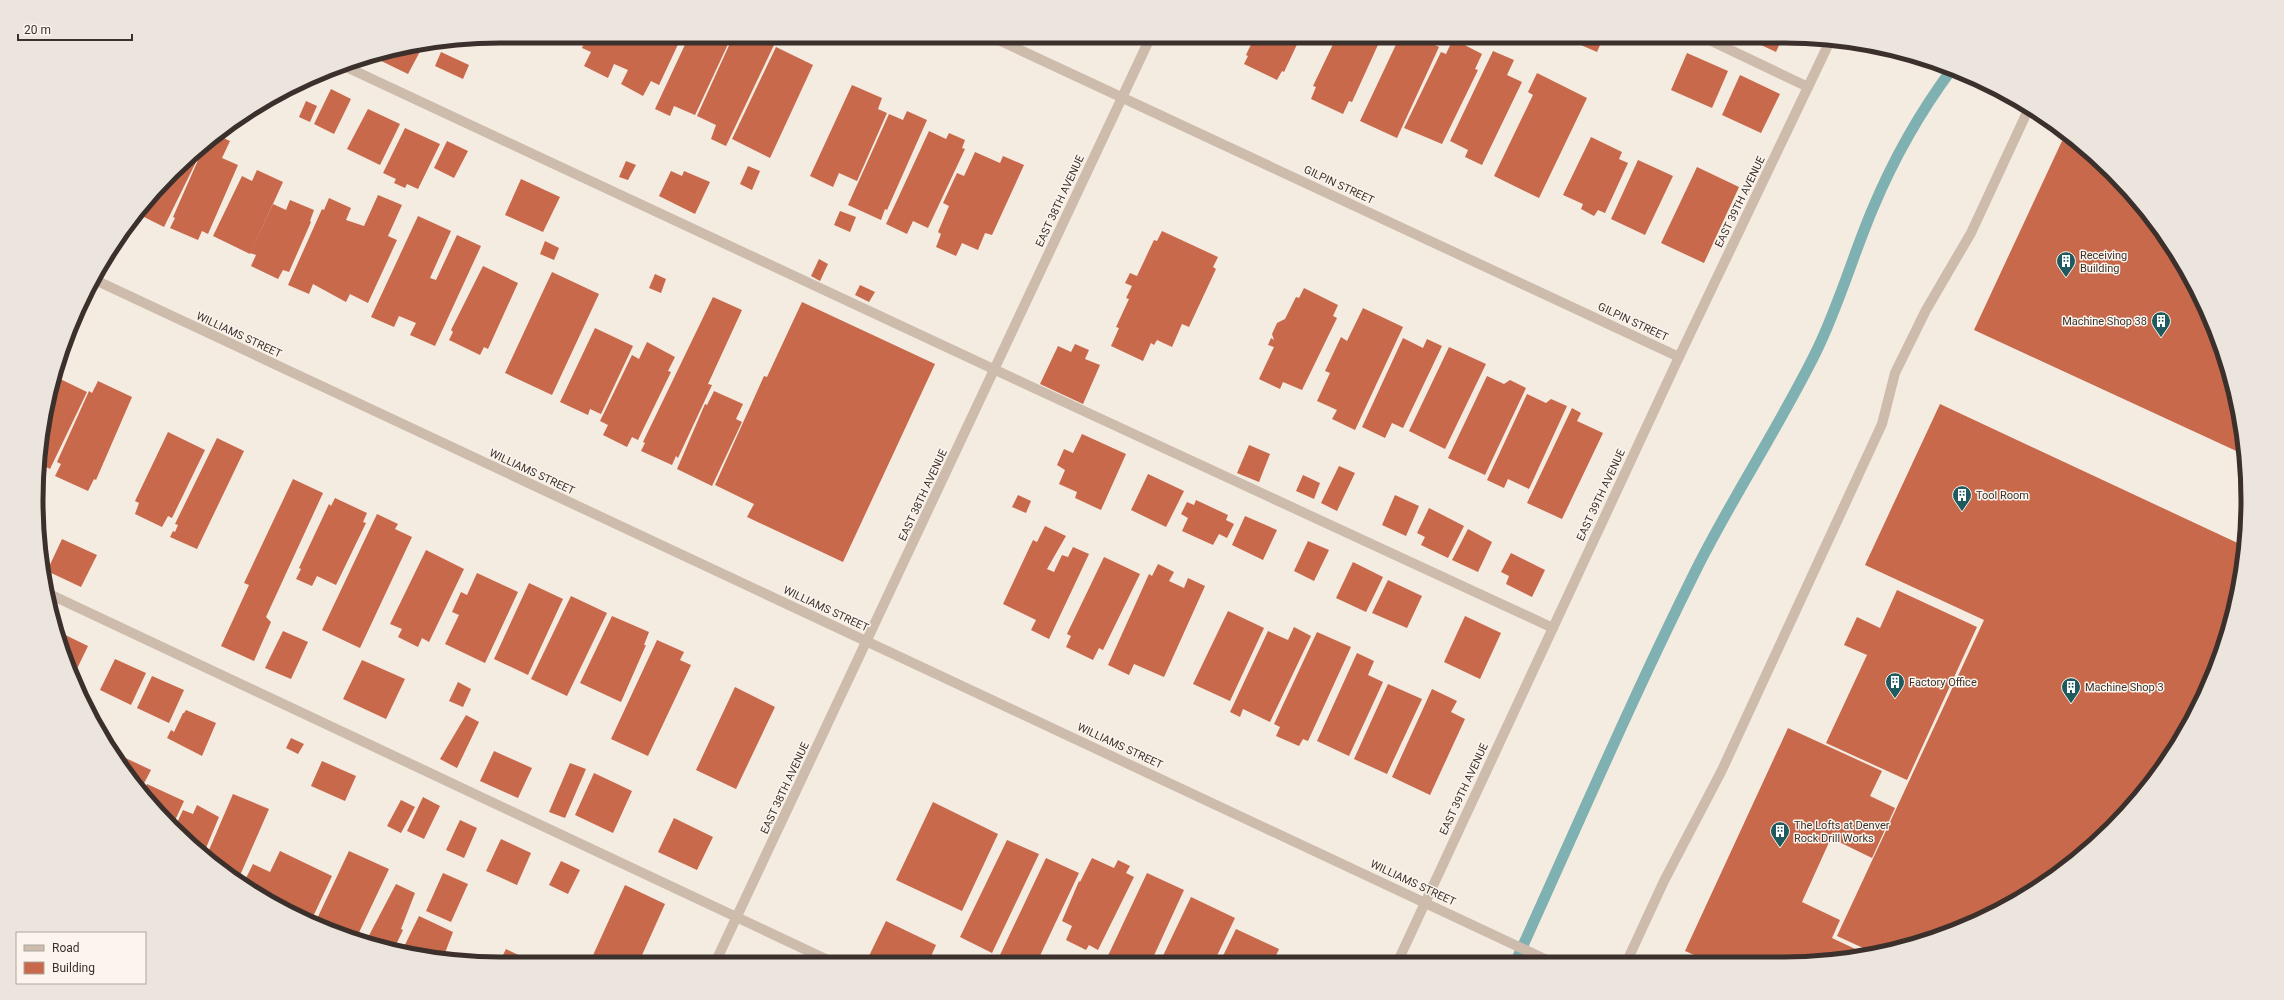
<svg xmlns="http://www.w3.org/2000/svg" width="2284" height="1000" font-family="Roboto,sans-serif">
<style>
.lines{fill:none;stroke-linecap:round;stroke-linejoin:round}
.stream{stroke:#7fb0b2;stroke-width:11}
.building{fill:#c8694b}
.minor{stroke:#cdbbac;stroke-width:10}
.labels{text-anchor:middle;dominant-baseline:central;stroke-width:3;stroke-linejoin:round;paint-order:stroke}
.street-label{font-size:11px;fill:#3b302b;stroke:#fbf5ee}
.poi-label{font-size:11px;fill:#3b302b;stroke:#fbf5ee;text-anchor:start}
.rim{fill:none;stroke:#3b302b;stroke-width:5}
</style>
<rect width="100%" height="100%" fill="#f4ebe1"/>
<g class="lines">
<!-- stream -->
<path class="stream" d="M 1516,961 C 1576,829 1633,696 1698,566 C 1735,493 1780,425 1816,352 C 1839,305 1853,255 1873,208 C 1894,158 1920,112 1952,69"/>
</g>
<!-- building -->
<g class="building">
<polygon points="587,36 682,36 659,85 651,81 643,96 621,84 628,70 614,64 608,78 584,66 591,52 582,48"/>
<polygon points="689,36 724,36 722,39 729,42 695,115 674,106 670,116 655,109"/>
<polygon points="736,36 754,36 774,45 726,146 711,139 716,125 697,116 731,41 733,42"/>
<polygon points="1255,36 1301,36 1284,72 1282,71 1277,80 1244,64 1248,56 1246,55"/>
<polygon points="1337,36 1343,38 1344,36 1382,36 1352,102 1349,101 1343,114 1311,99 1316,87 1313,86"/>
<polygon points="1400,36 1415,36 1439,47 1397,138 1360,121"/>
<polygon points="1560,36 1604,36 1597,52"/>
<polygon points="1765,36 1783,36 1776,52 1761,45"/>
<polygon points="1453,39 1482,54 1475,69 1478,70 1442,144 1404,128 1441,52 1446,54"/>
<polygon points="424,44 408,74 373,57 375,54 410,45"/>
<polygon points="776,47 813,65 770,158 732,139"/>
<polygon points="1493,51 1514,60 1507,75 1522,82 1482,165 1465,157 1468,150 1450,141"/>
<polygon points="441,52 469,65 463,79 435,66"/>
<polygon points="1687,53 1728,71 1712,108 1671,90"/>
<polygon points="1537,73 1587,98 1539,198 1494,176 1533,95 1528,92"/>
<polygon points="1740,75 1780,94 1761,133 1722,115"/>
<polygon points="852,85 882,98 878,109 887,113 857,181 839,173 833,187 810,176"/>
<polygon points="331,89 351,99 334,134 314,124"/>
<polygon points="306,101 317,106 310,122 299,117"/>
<polygon points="368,109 400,124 380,165 347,149"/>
<polygon points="907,111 927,120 887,210 885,209 881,220 848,205 889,114 903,120"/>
<polygon points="405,128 440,144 418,189 407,184 405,188 394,183 396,179 383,173"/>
<polygon points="929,131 946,139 949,133 965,140 962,148 965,149 928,228 913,221 907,234 886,224"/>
<polygon points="217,135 230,141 222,158 238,165 208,234 202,231 198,240 170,228 175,218 173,217 206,142"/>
<polygon points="1591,137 1622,152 1619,159 1628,163 1605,213 1598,210 1594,216 1581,209 1583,204 1563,195"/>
<polygon points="447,141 468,151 454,178 434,168"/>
<polygon points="2062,141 2094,156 2152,218 2200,295 2232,380 2245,455 1974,330"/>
<polygon points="975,152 1000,163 1003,156 1024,165 992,235 985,233 978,250 962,243 956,256 936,247 941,234 938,232 949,206 943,203 957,173 964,176"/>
<polygon points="192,153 199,156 164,227 138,214 151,194"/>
<polygon points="1638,160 1673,176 1645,235 1611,219"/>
<polygon points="626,161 636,165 628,180 619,177"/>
<polygon points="748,166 760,171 752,190 740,184"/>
<polygon points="1697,167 1739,187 1704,263 1661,243"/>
<polygon points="257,170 283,182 250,254 213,236 242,176 252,181"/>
<polygon points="671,171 682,176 684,171 710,182 695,214 659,196"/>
<polygon points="521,179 560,197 543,232 505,215"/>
<polygon points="378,195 402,205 388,236 397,240 368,303 350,294 346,302 313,284 309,294 288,285 322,209 324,210 329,198 351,208 346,220 364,226"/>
<polygon points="290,200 314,210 310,221 311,222 289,272 283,270 278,279 251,266 256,255 250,253 273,204 286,210"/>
<polygon points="840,211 856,217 850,232 834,225"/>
<polygon points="418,216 451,231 430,278 436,280 457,235 481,246 435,346 410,335 416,323 399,316 394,327 371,317"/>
<polygon points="1162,231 1218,257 1213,267 1216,269 1189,327 1182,324 1172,347 1157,340 1154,345 1151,343 1143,361 1111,346 1119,328 1116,327 1129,299 1126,298 1132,286 1125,283 1130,273 1137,276 1154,240 1157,241"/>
<polygon points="545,241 559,248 554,260 540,254"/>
<polygon points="819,259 828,264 820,281 811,276"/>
<polygon points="483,266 518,283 488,349 484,347 480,355 449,340 453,332 451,330"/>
<polygon points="552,272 599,294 552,395 505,373"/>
<polygon points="655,274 666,279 661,293 649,288"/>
<polygon points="860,285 875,292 869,302 855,295"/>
<polygon points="1304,288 1338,305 1333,316 1337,318 1302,390 1283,382 1280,389 1259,379 1274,347 1268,345 1271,338 1274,340 1272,334 1277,323 1285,319 1296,297 1299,298"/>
<polygon points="713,297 742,310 708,384 712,385 678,458 676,456 672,465 641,451 645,443 643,442"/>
<polygon points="802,302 935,364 843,562 747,517 754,504 715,485 764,376 767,377"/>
<polygon points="1363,308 1403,327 1355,430 1332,419 1337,410 1317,401 1330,373 1325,371 1341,337 1347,341"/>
<polygon points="595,328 633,346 601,414 590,409 588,415 560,402"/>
<polygon points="1403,338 1423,348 1427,339 1442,346 1403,428 1392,423 1385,438 1362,427"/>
<polygon points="647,342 675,357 668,371 671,372 638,440 632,437 627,447 603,435 608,425 600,421 632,355 639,359"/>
<polygon points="1075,344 1089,350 1085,359 1100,365 1083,404 1040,384 1058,346 1071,352"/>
<polygon points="1449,347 1486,364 1445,449 1409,431"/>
<polygon points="54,376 87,392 50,469 40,464 45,410"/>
<polygon points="1487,376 1504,384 1510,380 1526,388 1485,475 1448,458"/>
<polygon points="98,381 132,397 96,480 94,479 88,491 55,476 61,464 57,462 89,391 92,393"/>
<polygon points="714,391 743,404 736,419 742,422 712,486 677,469 705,404 707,405"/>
<polygon points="1527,394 1546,403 1551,399 1567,406 1529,489 1508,479 1504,488 1487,480"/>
<polygon points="1940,404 2244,546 2244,561 2223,649 2170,758 2090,849 1989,916 1933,939 1874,953 1837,936 1984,620 1865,565"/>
<polygon points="1572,408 1581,413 1577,421 1603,433 1562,519 1527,503"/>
<polygon points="168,432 205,450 172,518 168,516 162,527 135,514 139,503 135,501"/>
<polygon points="1082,434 1126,454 1101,510 1075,498 1077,492 1059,484 1065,470 1057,465 1064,449 1073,453"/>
<polygon points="217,438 244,451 197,549 170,537 173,531 175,532 178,525 175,524"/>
<polygon points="1249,445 1270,454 1259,482 1237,473"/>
<polygon points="1339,466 1355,473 1337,511 1321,503"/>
<polygon points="1148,474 1184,491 1166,527 1131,510"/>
<polygon points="1303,475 1320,483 1314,499 1296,491"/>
<polygon points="293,479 323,493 266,617 271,622 254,661 221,646 249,585 244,583"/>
<polygon points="1018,495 1031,501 1026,513 1012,507"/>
<polygon points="1395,495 1419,506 1406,536 1382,525"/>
<polygon points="335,498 367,513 363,522 366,523 336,585 317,576 312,586 296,579 301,569 299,568 329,504 331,506"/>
<polygon points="1196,500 1228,515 1226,520 1234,524 1227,538 1219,534 1213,545 1182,531 1188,518 1181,514 1187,502 1194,505"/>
<polygon points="1429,508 1464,526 1448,558 1421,545 1425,537 1417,533"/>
<polygon points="377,514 398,524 395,529 412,537 360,648 322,630"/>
<polygon points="1245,516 1277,530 1263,560 1232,545"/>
<polygon points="1045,526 1066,536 1047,569 1054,572 1062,555 1068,557 1073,547 1089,554 1049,639 1031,630 1036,620 1003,604 1033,540 1037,542"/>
<polygon points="1468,529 1492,542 1478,572 1452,560"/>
<polygon points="62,539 97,555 81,587 47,571"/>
<polygon points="1308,541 1329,550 1314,581 1294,571"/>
<polygon points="426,550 464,569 429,642 422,638 418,647 398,637 402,629 390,624"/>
<polygon points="1511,553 1545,570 1532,597 1506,584 1509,576 1501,572"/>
<polygon points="1104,557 1140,574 1103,650 1099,648 1093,660 1066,647 1071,636 1067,634"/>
<polygon points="1353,562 1383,577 1366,612 1336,598"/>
<polygon points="1158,564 1174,572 1169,581 1184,588 1188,578 1205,586 1164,677 1134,664 1129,675 1108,665 1149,574 1152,576"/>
<polygon points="477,573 518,592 485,663 445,644 459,615 452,612 461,592 467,595"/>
<polygon points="1388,580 1422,596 1407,628 1372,613"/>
<polygon points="529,583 563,599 528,675 494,659"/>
<polygon points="1897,590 1977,627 1907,780 1826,743 1867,655 1844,645 1857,617 1880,628"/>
<polygon points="571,596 607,613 567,696 531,679"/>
<polygon points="1228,611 1264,628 1230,701 1193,684"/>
<polygon points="612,616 649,632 644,645 646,645 621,702 580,683"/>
<polygon points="1465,616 1501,633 1480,679 1444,662"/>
<polygon points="1294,627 1311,636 1270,722 1243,709 1240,717 1230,712 1268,631 1288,640"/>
<polygon points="57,631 88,646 73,677 71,676"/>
<polygon points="283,631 308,642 291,679 265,668"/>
<polygon points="1317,632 1351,647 1308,741 1303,739 1299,746 1276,736 1280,727 1274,724"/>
<polygon points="657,640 684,652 680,660 691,665 648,756 611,739"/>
<polygon points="1357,653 1374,661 1368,675 1383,682 1349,756 1317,741"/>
<polygon points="115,659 146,673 131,705 100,690"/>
<polygon points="362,660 405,679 386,719 343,699"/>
<polygon points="152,676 184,690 169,723 137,708"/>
<polygon points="458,682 471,689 463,707 449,701"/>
<polygon points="1388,684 1422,699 1387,774 1354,759"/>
<polygon points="735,687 775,707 736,789 696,770"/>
<polygon points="1432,689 1457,701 1451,712 1465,719 1430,795 1392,777"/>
<polygon points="186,710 216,723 202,756 167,738 171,730 174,732 183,713 184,713"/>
<polygon points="466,715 479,722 457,768 440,759"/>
<polygon points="1788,728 1882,771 1870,796 1895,808 1872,858 1831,838 1802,902 1840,920 1832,938 1868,955 1845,960 1706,960 1685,951"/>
<polygon points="291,738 304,744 298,754 286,748"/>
<polygon points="494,751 532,768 518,798 480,781"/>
<polygon points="115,753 151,770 140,791 114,754"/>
<polygon points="322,761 356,776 345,801 311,786"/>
<polygon points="570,763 586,769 565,818 549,812"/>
<polygon points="594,773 632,791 613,833 575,815"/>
<polygon points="147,784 184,801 172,827 143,794"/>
<polygon points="233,794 269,809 238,880 206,857"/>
<polygon points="423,797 440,806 424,839 407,831"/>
<polygon points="401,800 415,807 401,833 387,826"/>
<polygon points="933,802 998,834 962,911 896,880"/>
<polygon points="197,805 219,817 203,855 174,829 183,810 193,814"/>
<polygon points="674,818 713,837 697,870 658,852"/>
<polygon points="460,820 477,828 464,858 446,850"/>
<polygon points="501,839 531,853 517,885 486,871"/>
<polygon points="1007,840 1039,854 992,953 960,937"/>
<polygon points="280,851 332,876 311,921 268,902 243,884 253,864 270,872"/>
<polygon points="349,851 389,869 355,941 315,923"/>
<polygon points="1046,858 1079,873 1037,962 1010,962 999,957"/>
<polygon points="1092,858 1114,868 1118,860 1130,866 1126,873 1134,877 1098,950 1089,945 1086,950 1066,940 1072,926 1062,921 1079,881 1080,882"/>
<polygon points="561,861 580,870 568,894 549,885"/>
<polygon points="443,873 468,884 451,922 426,911"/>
<polygon points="1147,873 1184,890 1151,962 1105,962"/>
<polygon points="396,884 415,893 401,929 403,930 393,951 365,943"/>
<polygon points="625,885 665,904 638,964 589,964"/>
<polygon points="1191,897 1235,918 1214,962 1160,962"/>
<polygon points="419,916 453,932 443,958 401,953"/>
<polygon points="886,921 936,945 928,963 872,963 867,960"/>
<polygon points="1236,929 1279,949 1273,962 1220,962"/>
<polygon points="506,949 535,963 534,964 489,963 493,955 501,959"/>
<polygon points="951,956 965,963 948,963"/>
</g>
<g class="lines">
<!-- minor -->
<g class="minor">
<polyline points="990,36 1679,357"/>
<polyline points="1701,36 1808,87"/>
<polyline points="342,65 1034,388 1553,628"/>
<polyline points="93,279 1549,961"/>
<polyline points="45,592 834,963"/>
<polyline points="1398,961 1679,357 1830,41"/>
<polyline points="1627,961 1664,881 1722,770 1882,424 1895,373 1926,310 1971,233 2029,108"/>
<polyline points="715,963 1151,36"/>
</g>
</g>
<!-- icons -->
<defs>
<g id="building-pin" transform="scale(1)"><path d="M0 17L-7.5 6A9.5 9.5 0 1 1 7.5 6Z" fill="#1f5a5e" stroke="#fbf5ee"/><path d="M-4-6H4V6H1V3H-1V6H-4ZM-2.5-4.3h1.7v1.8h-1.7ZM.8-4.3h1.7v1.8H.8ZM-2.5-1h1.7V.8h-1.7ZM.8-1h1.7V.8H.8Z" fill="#fff"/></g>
</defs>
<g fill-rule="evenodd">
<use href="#building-pin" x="2066" y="261"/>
<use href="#building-pin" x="2161" y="321"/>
<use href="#building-pin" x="1962" y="495"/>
<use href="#building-pin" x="1895" y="682"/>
<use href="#building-pin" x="2071" y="687"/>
<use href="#building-pin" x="1780" y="831"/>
</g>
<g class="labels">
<!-- street labels -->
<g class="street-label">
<text transform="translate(1339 185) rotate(25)">GILPIN STREET</text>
<text transform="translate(1060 201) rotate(-65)">EAST 38TH AVENUE</text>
<text transform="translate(1740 202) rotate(-64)">EAST 39TH AVENUE</text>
<text transform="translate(1633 322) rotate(25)">GILPIN STREET</text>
<text transform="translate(239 335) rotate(25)">WILLIAMS STREET</text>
<text transform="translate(532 472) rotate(25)">WILLIAMS STREET</text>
<text transform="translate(923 495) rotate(-65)">EAST 38TH AVENUE</text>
<text transform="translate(1601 495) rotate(-65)">EAST 39TH AVENUE</text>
<text transform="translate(826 609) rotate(25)">WILLIAMS STREET</text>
<text transform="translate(1120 746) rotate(25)">WILLIAMS STREET</text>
<text transform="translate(785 788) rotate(-65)">EAST 38TH AVENUE</text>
<text transform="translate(1464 789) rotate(-65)">EAST 39TH AVENUE</text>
<text transform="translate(1413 883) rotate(25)">WILLIAMS STREET</text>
</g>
<!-- poi labels -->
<g class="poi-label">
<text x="2080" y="255">Receiving<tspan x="2080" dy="13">Building</tspan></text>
<text x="2147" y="321" text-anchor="end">Machine Shop 38</text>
<text x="1976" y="495">Tool Room</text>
<text x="1909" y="682">Factory Office</text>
<text x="2085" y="687">Machine Shop 3</text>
<text x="1794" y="825">The Lofts at Denver<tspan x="1794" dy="13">Rock Drill Works</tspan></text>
</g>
</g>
<!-- crop -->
<path d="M0 0H2284V1000H0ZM500 43H1784A457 457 0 0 1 2241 500V500A457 457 0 0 1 1784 957H500A457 457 0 0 1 43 500V500A457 457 0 0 1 500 43Z" fill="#ece5de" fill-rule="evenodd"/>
<path class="rim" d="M500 43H1784A457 457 0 0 1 2241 500V500A457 457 0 0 1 1784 957H500A457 457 0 0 1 43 500V500A457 457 0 0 1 500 43Z"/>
<!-- legend -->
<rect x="16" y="932" width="130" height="52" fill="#fbf5ee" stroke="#aea6a0"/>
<rect x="24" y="945" width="20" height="6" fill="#cdbbac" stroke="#aea6a0"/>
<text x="52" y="952" font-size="12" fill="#3b302b">Road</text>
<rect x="24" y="962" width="20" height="12" fill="#c8694b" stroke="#aea6a0"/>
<text x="52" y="972" font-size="12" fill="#3b302b">Building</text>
<!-- scale -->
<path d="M18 34v6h114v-6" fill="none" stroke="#3b302b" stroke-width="2"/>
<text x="24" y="34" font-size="12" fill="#3b302b" stroke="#fbf5ee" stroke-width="3" paint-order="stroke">20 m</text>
</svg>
